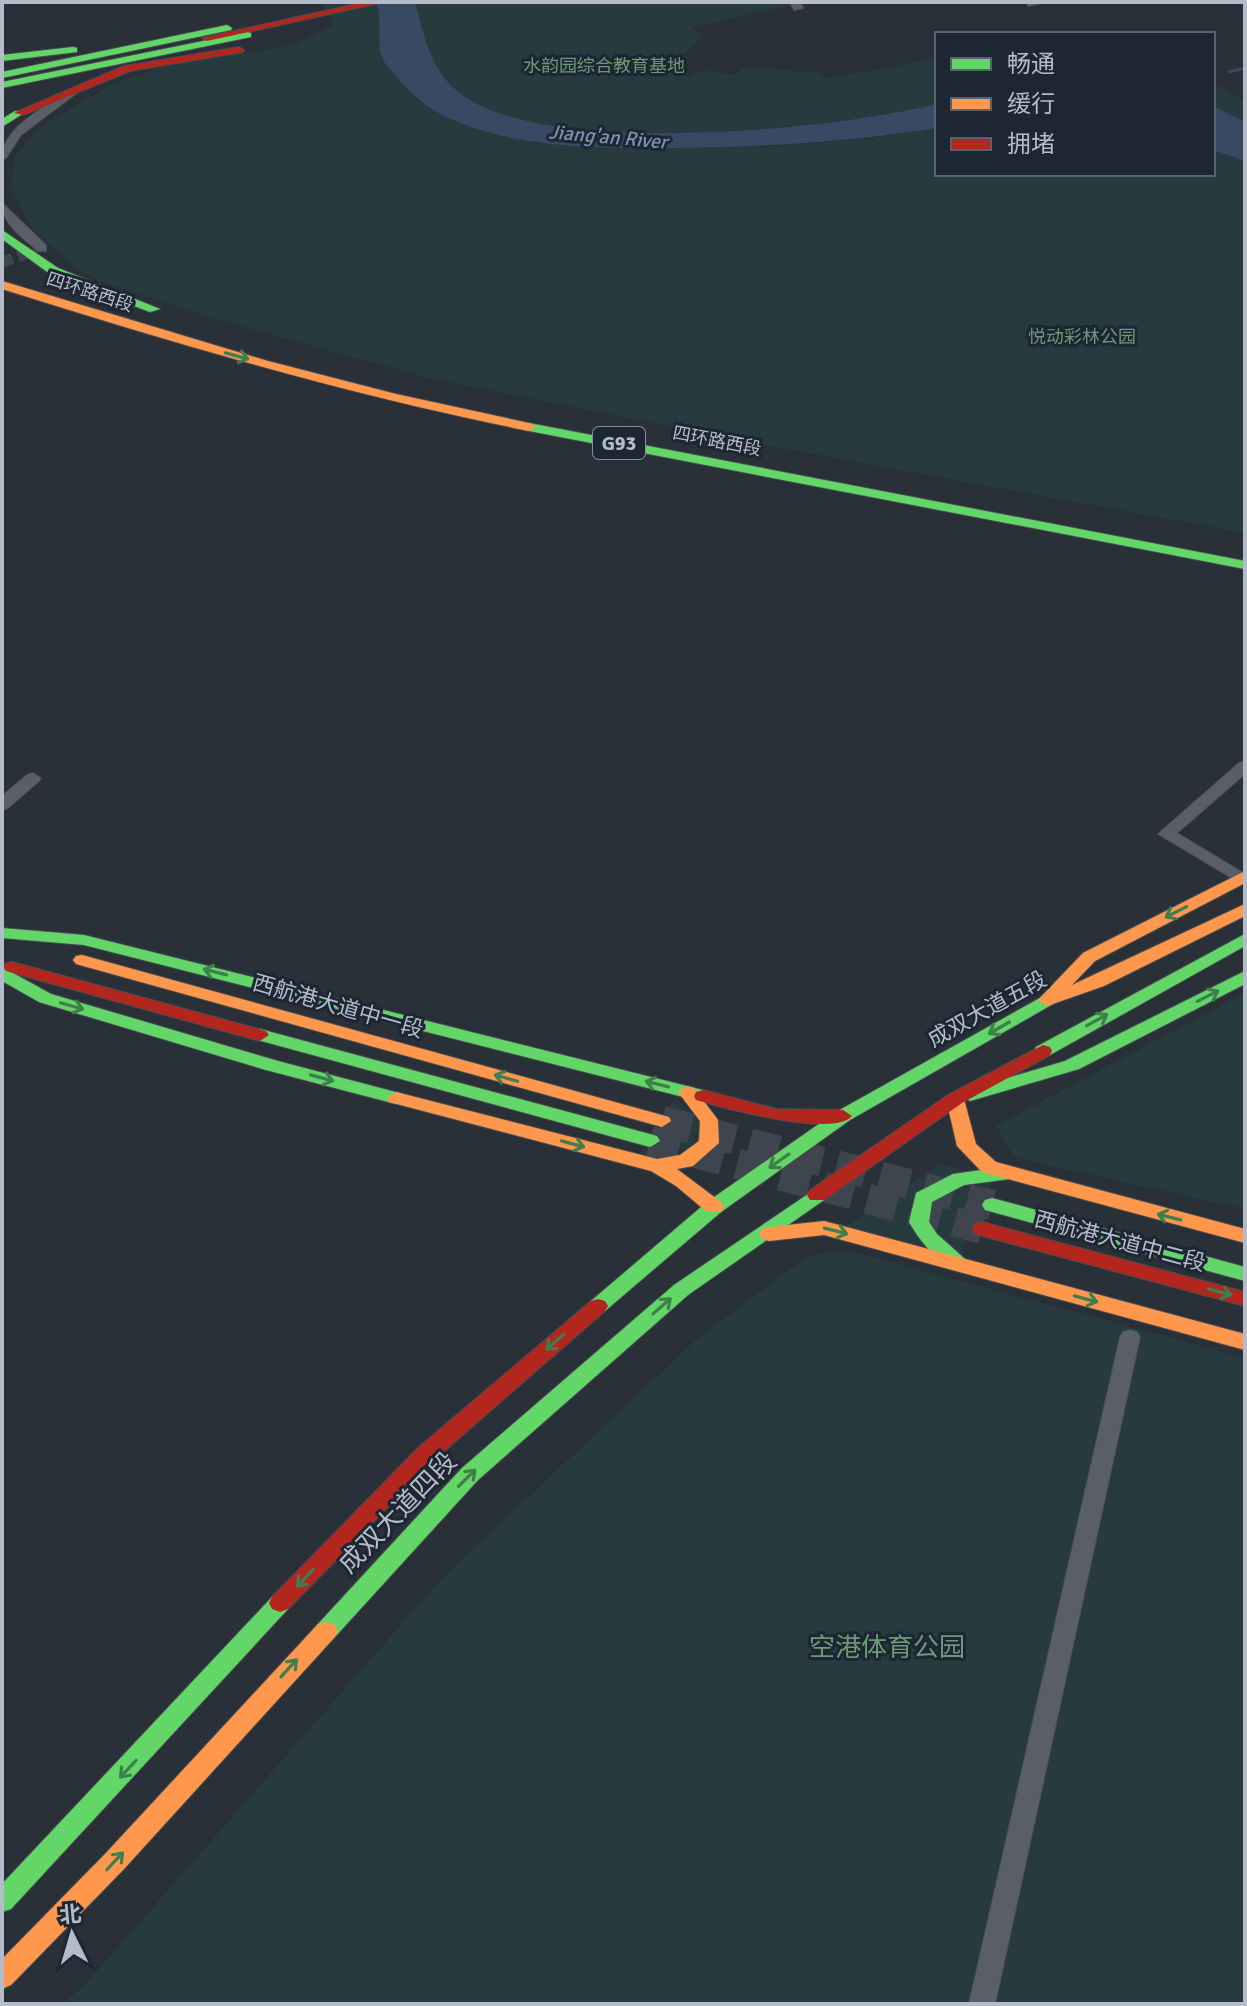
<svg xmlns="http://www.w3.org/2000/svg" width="1247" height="2006" font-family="Signika,'Noto Sans SC',sans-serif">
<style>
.green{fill:#273a3e}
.water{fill:#384963}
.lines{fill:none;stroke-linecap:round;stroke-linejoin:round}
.stream{stroke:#384963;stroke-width:3}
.street-tunnel{stroke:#3f454e;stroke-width:11;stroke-dasharray:11 6;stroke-linecap:butt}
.primary-tunnel{stroke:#3f454e;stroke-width:30;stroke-dasharray:30 15;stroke-linecap:butt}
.street-casing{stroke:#484c53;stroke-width:2}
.fast-casing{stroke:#484c53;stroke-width:2}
.slow-casing{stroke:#484c53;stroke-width:2}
.jam-casing{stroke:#484c53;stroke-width:2}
.street{fill:#5a5e66;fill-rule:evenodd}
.fast{fill:#63d668;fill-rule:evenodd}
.slow{fill:#ff974d;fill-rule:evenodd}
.jam{fill:#b3261e;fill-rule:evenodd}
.oneway{stroke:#407e4e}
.labels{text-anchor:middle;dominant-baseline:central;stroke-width:6;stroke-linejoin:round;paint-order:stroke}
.far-park-label{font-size:18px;fill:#6b9a76;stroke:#1d2633}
.far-street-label{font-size:18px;fill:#b4bcc9;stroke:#1d2633}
.far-water-label{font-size:20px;font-style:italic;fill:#7c92b1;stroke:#1d2633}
.shield{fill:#1d2633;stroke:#878f9c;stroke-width:2}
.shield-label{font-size:20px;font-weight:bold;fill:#b4bcc9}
.street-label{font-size:22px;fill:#b4bcc9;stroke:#1d2633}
.near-street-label{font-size:26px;fill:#b4bcc9;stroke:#1d2633}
.near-park-label{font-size:26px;fill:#6b9a76;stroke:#1d2633}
</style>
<rect width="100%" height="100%" fill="#2a3038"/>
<!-- green -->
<g class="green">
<polygon points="322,2 372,2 380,13 379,45 386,65 435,111 536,143 637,148 763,147 867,139 937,128 937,174 1213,174 1213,150 1245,161 1245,533 732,439 432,379 215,319 99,281 75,267 33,230 11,188 16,154 40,127 111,85 167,65 290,46 334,25"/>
<path d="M 415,2 L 790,2 L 792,5 L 692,27 L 702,36 L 669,70 L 688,77 L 703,70 L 735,75 L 745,67 L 821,73 L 825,79 L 937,58 L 937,104 C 837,129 533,161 455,89 C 429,65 424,34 415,2 Z"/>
<polygon points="1213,83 1245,101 1245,122 1213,106"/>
<polygon points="1245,993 1245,1209 1015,1158 996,1126"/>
<polygon points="675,1098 700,1120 692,1148 637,1159"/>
<polygon points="939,1164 964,1170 933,1184 937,1255 842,1229"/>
<polygon points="993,1181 960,1255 940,1242 929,1202 936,1195"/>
<polygon points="847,1250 1245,1358 1245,2004 63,2004 90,1979 442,1578 699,1337 808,1256"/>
</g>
<!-- water -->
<g class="water">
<path d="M 376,2 L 415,2 C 424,34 429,65 455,89 C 533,161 837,129 937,104 L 937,128 C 850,142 764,147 676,148 C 597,148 508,150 437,112 C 420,103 400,81 387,66 C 373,49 384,22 376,2 Z"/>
<polygon points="1213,106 1245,122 1245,161 1213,150"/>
</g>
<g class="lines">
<!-- stream -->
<polyline class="stream" points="1229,72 1245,68"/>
<!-- street-tunnel -->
<polyline class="street-tunnel" points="2,262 37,250"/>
<!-- primary-tunnel -->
<g class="primary-tunnel">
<polyline points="662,1121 992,1205"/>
<polyline points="650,1141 982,1229"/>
</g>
<!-- street casing -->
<g class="street-casing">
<g id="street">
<polygon points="790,2 800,2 803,8 794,10"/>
<polygon points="1028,2 1046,2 1028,6"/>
<path d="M 69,90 L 78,92 L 21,135 L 6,158 L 2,159 C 2,127 46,107 69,90 Z"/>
<path d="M 2,203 L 46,245 L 46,251 L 38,251 C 22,237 2,224 2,203 Z"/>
<polygon points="1245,761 1245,774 1177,833 1245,874 1245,882 1240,883 1158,834 1239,763"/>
<polygon points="33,773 41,778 39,781 8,808 2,810 2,796 27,775"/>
<polygon points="1130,1330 1137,1332 1140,1337 995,2004 969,2004 1120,1337 1123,1332"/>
</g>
</g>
<!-- fast casing -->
<g class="fast-casing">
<g id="fast">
<polygon points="227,25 232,28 231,30 2,78 2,72"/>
<polygon points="247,32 251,33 251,37 2,88 2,82"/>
<polygon points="73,47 77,48 77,52 2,61 2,55"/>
<polygon points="15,111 24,113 2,127 2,119"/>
<polygon points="2,230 58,268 160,309 150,312 50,274 2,239"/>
<polygon points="529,423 1245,561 1245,569 524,430 524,424"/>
<polygon points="2,928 84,935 703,1090 712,1096 703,1102 84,945 2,938"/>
<polygon points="1245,934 1245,946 1050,1055 1036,1055 1034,1051 1036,1047"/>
<polygon points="2,967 51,994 278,1061 403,1094 405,1098 396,1104 266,1070 39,1002 2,981"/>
<polygon points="1245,971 1245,984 1079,1069 970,1101 961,1095 963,1091 1065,1061"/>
<polygon points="1047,994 1053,996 1056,1000 1053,1004 850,1120 721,1212 605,1311 591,1311 588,1306 591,1301 707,1202 836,1112"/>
<polygon points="260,1029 657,1136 660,1141 650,1147 254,1039 251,1035 254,1031"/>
<path d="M 1003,1167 L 1010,1169 L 1013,1174 L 1010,1179 L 964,1185 L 932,1202 L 929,1222 L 937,1234 L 965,1259 L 962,1264 C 940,1270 919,1239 909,1222 L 916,1193 L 953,1174 Z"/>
<polygon points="817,1188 824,1190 827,1195 824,1200 688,1295 478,1480 334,1638 326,1640 318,1638 314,1631 318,1624 462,1468 674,1285"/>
<polygon points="992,1198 1245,1267 1245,1281 985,1210 982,1205 985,1200"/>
<polygon points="280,1594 288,1597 291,1603 288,1609 11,1909 2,1912 2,1884 272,1597"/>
</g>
</g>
<!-- slow casing -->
<g class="slow-casing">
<g id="slow">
<path d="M 2,281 L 268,361 L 396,394 L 529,423 L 536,427 L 529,431 C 350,395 176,344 2,289 Z"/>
<polygon points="1245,871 1245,883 1095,961 1072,985 1245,904 1245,916 1104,986 1047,1006 1038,1000 1083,953"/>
<polygon points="82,955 669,1117 671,1121 662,1127 76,964 73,960 76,956"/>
<polygon points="687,1086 694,1088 718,1120 719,1143 693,1166 677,1169 721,1202 724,1207 721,1212 707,1212 676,1186 651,1171 389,1102 387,1098 396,1092 657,1159 680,1155 699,1141 700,1121 678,1092"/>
<polygon points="955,1093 964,1099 976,1144 996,1162 1245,1229 1245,1243 982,1172 957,1146 946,1099"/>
<polygon points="824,1221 1245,1334 1245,1350 824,1235 769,1241 762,1239 759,1234 762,1229 769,1227"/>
<polygon points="326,1622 334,1624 338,1631 334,1638 124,1869 11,1985 2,1989 2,1959 106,1853 318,1624"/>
</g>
</g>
<!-- jam casing -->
<g class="jam-casing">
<g id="jam">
<polygon points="365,2 384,2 207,41 202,38"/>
<polygon points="239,47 244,50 243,52 130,71 23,115 14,113 124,66"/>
<polygon points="12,962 266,1031 269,1035 260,1041 6,971 3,967 6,963"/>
<polygon points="1043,1045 1050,1047 1052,1051 1050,1055 962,1103 824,1200 810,1200 807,1195 810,1190 948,1095"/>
<path d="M 703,1090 L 777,1109 L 843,1110 L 852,1116 C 834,1138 724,1108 696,1100 L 694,1096 L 696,1092 Z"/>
<polygon points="982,1222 1245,1292 1245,1306 975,1234 972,1229 975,1224"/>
<polygon points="598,1299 605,1301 608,1306 605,1311 435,1459 288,1609 280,1612 272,1609 269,1603 272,1597 419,1447 591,1301"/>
</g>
</g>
<!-- street -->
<use href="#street" class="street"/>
<!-- fast -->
<use href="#fast" class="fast"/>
<!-- slow -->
<use href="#slow" class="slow"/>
<!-- jam -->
<use href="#jam" class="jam"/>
</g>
<!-- one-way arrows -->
<defs><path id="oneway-shaft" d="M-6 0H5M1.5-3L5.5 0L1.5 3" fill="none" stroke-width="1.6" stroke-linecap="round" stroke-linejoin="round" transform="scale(2)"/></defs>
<g class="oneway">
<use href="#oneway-shaft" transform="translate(237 356) rotate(15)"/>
<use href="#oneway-shaft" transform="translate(1176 912) rotate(153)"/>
<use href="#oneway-shaft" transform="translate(215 972) rotate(-166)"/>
<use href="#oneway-shaft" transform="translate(1208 996) rotate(-27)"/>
<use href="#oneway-shaft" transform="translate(72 1006) rotate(16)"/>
<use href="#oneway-shaft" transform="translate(1097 1020) rotate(-29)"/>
<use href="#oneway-shaft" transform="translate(999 1028) rotate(150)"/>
<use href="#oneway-shaft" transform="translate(322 1078) rotate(15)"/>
<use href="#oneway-shaft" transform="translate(506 1078) rotate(-164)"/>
<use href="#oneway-shaft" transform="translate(657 1084) rotate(-166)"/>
<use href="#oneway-shaft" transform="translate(573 1144) rotate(15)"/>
<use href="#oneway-shaft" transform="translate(779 1161) rotate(145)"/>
<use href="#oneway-shaft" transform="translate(1169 1217) rotate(-166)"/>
<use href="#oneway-shaft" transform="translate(836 1231) rotate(14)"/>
<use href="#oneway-shaft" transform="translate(1220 1292) rotate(15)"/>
<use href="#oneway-shaft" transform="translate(1086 1299) rotate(15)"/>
<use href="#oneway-shaft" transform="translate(662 1306) rotate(-41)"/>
<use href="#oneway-shaft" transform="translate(555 1342) rotate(139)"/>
<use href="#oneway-shaft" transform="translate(467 1478) rotate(-45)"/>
<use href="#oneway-shaft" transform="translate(305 1578) rotate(134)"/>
<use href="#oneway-shaft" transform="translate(289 1668) rotate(-48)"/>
<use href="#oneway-shaft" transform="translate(128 1769) rotate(133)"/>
<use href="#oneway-shaft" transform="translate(115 1861) rotate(-47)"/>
</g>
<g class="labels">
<!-- far-park labels -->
<g class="far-park-label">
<text x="604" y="66">水韵园综合教育基地</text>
<text x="1082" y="337">悦动彩林公园</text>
</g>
<!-- far-street labels -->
<g class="far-street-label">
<text transform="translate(90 292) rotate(18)">四环路西段</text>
<text transform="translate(717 441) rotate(11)">四环路西段</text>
</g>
<!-- far-water labels -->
<g class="far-water-label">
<text transform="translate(608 137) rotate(5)">Jiang'an River</text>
</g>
<!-- shield labels -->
<rect class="shield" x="593" y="427" width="52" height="32" rx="6"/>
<g class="shield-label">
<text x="619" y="443">G93</text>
</g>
<!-- street labels -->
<g class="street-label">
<text transform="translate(338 1006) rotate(16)">西航港大道中一段</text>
<text transform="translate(987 1009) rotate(-29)">成双大道五段</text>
<text transform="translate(1120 1241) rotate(15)">西航港大道中二段</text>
</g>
<!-- near-street labels -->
<g class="near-street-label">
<text transform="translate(398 1513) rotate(-46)">成双大道四段</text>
</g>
<!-- near-park labels -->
<g class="near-park-label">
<text x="887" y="1648">空港体育公园</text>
</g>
</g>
<!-- border -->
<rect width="1247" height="2006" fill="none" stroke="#b4bcc9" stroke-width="8"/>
<!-- legend -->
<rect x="935" y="32" width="280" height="144" fill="#1d2633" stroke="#59626f" stroke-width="2"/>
<rect x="951" y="58" width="40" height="12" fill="#63d668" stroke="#59626f" stroke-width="2"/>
<text x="1007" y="72" font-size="24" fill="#b4bcc9">畅通</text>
<rect x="951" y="98" width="40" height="12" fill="#ff974d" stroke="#59626f" stroke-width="2"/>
<text x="1007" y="112" font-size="24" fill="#b4bcc9">缓行</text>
<rect x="951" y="138" width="40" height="12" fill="#b3261e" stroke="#59626f" stroke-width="2"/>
<text x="1007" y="152" font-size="24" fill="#b4bcc9">拥堵</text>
<!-- north arrow -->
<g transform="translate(72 1934) rotate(355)" stroke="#1d2633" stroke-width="6" paint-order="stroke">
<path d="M0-6L14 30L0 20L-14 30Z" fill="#b4bcc9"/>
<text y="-12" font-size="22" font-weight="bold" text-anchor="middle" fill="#b4bcc9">北</text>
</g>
</svg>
